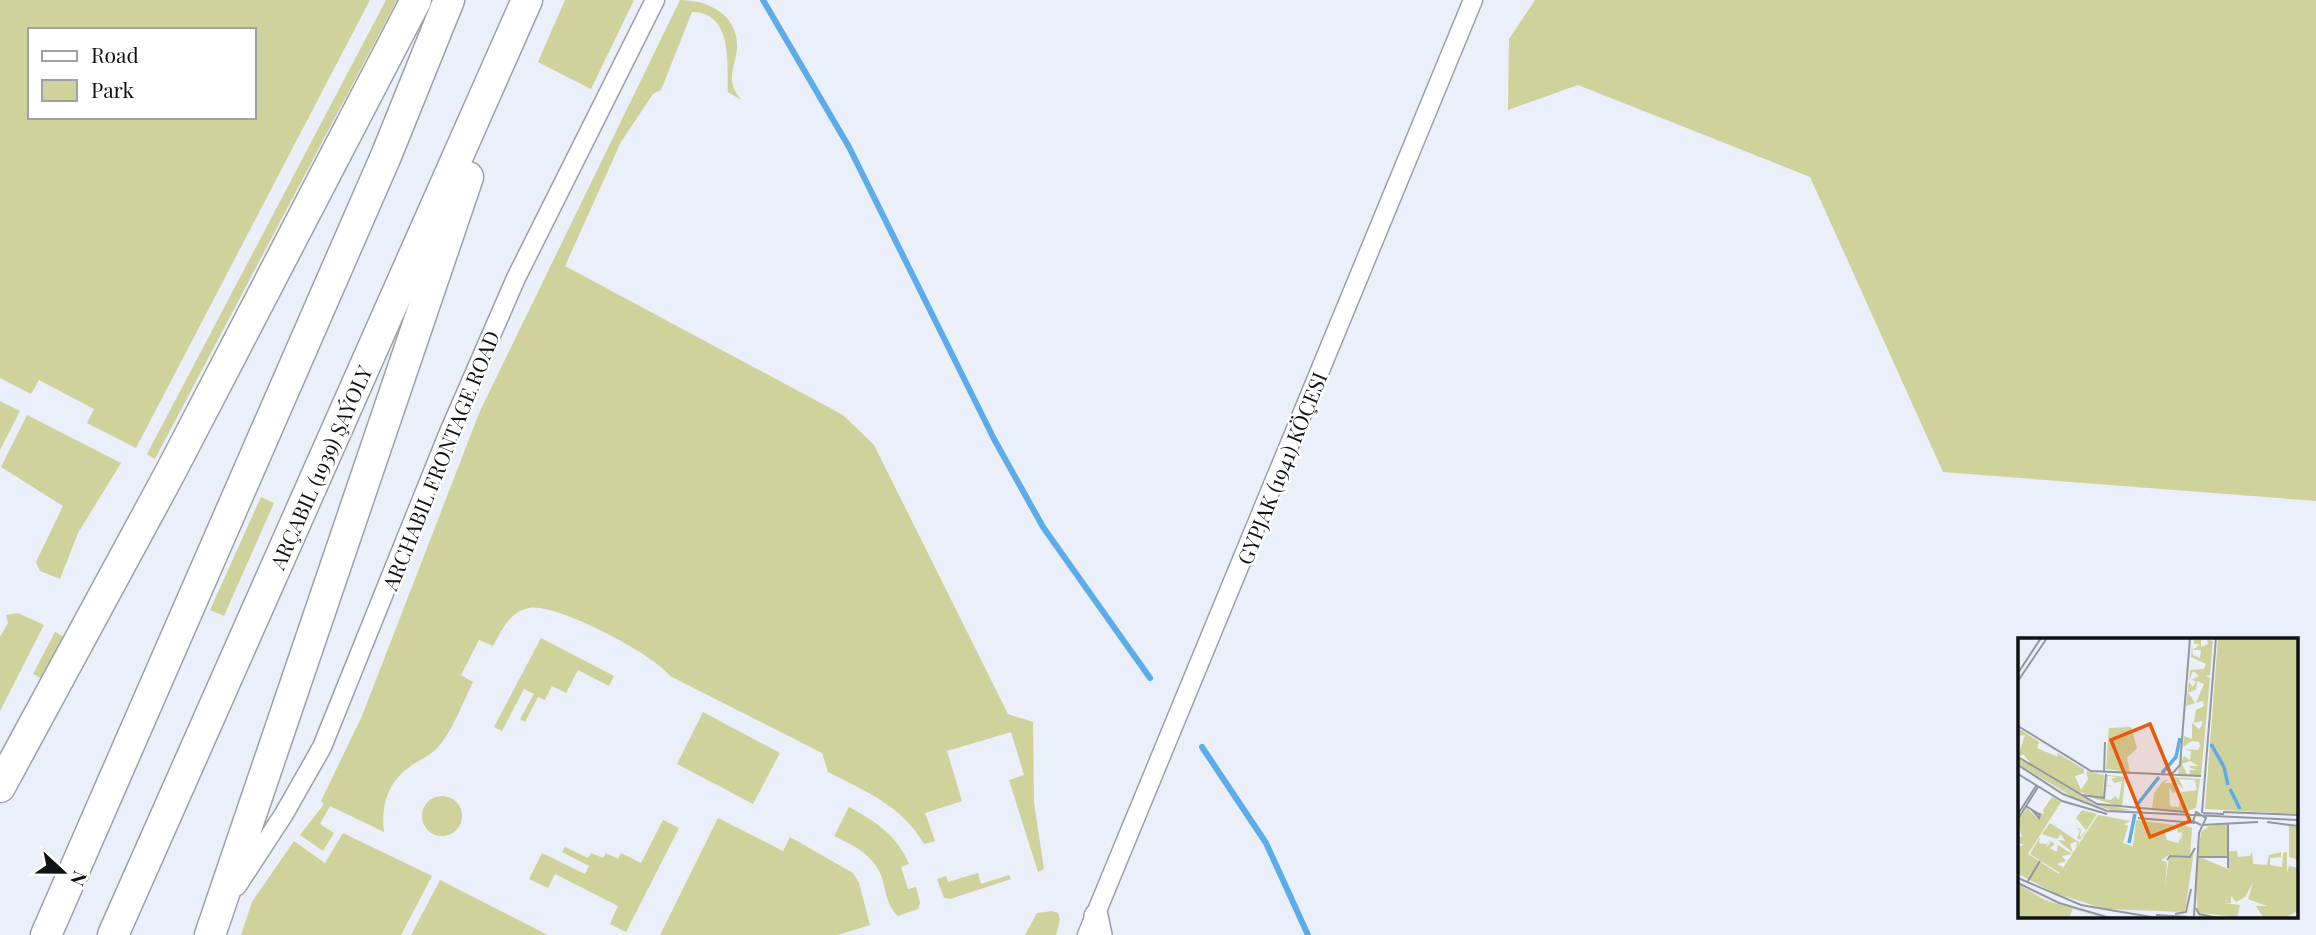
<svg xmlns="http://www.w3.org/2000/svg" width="2316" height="935" font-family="'Playfair Display',serif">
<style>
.green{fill:#cfd29a;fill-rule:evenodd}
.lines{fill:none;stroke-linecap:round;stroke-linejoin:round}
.stream{stroke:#5bace9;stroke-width:6}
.minor-casing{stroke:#9ba0aa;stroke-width:21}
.tertiary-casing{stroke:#9ba0aa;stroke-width:26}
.primary-casing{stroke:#9ba0aa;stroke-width:33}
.minor{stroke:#fff;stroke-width:18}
.tertiary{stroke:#fff;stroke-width:23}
.primary{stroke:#fff;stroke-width:30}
.labels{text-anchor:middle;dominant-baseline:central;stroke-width:5;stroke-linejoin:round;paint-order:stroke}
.street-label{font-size:21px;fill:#101215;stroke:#fff}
.inset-river{fill:none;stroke:#5bace9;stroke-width:3.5}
.inset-road{fill:none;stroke:#93979e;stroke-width:2}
.view{fill:#e8590c;fill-opacity:0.15;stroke:#e8590c;stroke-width:3.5}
.inset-edge{fill:none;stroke:#101215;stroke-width:3.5}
</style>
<rect width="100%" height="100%" fill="#eaeff9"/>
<!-- green -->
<g class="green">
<path d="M 0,0 L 370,0 L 136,448 L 87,423 L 94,409 L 39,380 L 31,394 L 0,378 ZM 30,30 L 254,30 L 254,117 L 30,117 Z"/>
<polygon points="386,0 397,0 155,459 147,454"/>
<polygon points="565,0 634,0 591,89 538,62"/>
<path d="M 680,0 C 707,0 738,14 737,47 C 737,59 729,74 733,86 C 734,91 739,96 741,100 L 728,92 C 727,64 733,12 692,12 L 661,90 L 653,94 L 621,142 L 565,266 L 843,415 L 874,445 L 1008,714 L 1033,722 L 1034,803 L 1044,869 L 1038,872 L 1009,780 L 1024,775 L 1011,732 L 947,751 L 962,801 L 925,813 L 935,841 L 924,844 C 902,806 867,792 828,772 L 822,753 L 670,676 C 655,655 555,602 529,608 C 509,612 502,630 493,646 L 479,640 L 461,675 L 473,682 C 463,702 454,728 439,746 C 431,756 418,760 408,768 C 387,784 381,807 384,832 L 330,806 L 320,824 L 334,833 L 323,851 L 300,835 L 324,804 L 321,801 L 362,716 L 480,411 Z"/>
<polygon points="1535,0 2316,0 2316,501 1943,472 1810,177 1578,85 1508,110 1509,39"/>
<polygon points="0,401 20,411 0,450"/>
<polygon points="27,415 121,463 78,533 60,579 40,571 36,562 63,506 1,467"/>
<polygon points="261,497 274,503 224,616 210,610"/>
<polygon points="18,613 44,625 0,711 0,637 8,623 6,615"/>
<polygon points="55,632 64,637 42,679 33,674"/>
<polygon points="541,638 614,676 609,686 578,670 566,693 552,686 545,700 538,697 525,722 520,719 534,694 524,689 502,731 494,727"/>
<polygon points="703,712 780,753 753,804 677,764"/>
<circle cx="442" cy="816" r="20"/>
<path d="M 849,807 C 876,822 896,834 909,864 L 901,867 L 908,889 L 916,887 L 920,903 L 918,909 L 898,916 C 886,905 886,889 881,875 C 872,854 853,845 834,836 Z"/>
<polygon points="718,818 783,851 790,837 853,873 859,883 870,925 838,935 660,935"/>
<polygon points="663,820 679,828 626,932 610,924 618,906 555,874 548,888 529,879 542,853 585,874 589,866 562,852 565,847 588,858 591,853 603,858 606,853 618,859 621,853 641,863"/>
<polygon points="343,833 432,876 401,935 241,935 252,902 294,841 325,863"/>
<polygon points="978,873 981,884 1009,875 1011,879 950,899 944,898 937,879 946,876 948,882"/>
<polygon points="440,880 548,935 411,935"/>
<polygon points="1052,911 1058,913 1060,920 1056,935 1025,935 1037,913"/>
</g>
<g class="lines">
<!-- stream -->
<g class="stream">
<polyline points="763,0 849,147 994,439 1043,527 1150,678"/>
<polyline points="1202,747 1266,843 1308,935"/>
</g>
<!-- minor casing -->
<g class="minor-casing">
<g id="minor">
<polyline points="237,886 284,814 322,747 449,432 516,278 655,0"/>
<polyline points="1087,935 1473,0"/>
</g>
</g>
<!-- tertiary casing -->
<g class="tertiary-casing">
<polyline id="tertiary" points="1096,916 1100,935"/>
</g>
<!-- primary casing -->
<g class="primary-casing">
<g id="primary">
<polyline points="0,787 170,473 416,0"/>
<polyline points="46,935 386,156 449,0"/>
<polyline points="113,935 527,0"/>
<polyline points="210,935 468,177"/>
</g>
</g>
<!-- minor -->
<use href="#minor" class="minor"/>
<!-- tertiary -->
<use href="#tertiary" class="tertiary"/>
<!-- primary -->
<use href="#primary" class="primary"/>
</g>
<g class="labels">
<!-- street labels -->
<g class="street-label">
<text transform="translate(440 460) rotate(-68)">ARCHABIL FRONTAGE ROAD</text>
<text transform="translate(320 467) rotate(-66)">ARÇABIL (1939) ŞAÝOLY</text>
<text transform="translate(1281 468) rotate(-68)">GYPJAK (1941) KÖÇESI</text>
</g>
</g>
<!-- overview -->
<g transform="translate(2018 638)">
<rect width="280" height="280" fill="#eaeff9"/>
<path d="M 200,0 L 280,0 L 280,176 L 187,171 ZM 189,1 L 195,3 L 192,37 L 188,38 L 192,40 L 183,138 L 171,138 L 172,132 L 179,132 L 172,130 L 172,128 L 181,128 L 172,123 L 164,126 L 170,138 L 160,137 L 164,111 L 164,122 L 166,118 L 172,122 L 173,113 L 166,111 L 180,112 L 182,108 L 181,104 L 174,103 L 165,109 L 167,86 L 166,98 L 174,101 L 174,85 L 181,91 L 184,87 L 184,83 L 176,85 L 178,72 L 186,68 L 185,63 L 178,65 L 186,46 L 179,43 L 178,52 L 171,52 L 178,53 L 170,54 L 177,65 L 168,68 L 171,44 L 175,49 L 178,43 L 173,42 L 181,38 L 175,33 L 171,43 L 172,32 L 186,31 L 188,26 L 173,19 L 174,7 L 175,17 L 182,20 L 183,12 L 175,12 L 182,6 L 176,6 L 176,2 L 183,2 L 183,9 L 190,6 ZM 113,89 L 119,110 L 109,120 L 112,134 L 88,131 L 91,90 ZM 0,90 L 29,109 L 21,104 L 19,110 L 40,119 L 39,115 L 66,131 L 66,135 L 57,138 L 63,152 L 70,141 L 68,133 L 86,137 L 85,160 L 60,154 L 14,127 L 6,117 L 0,118 L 7,97 L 0,98 ZM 0,120 L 75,165 L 114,172 L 95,173 L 55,159 L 0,126 ZM 89,137 L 107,139 L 104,169 L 71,159 L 93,162 L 97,158 L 101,162 L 104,143 L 97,145 L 93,141 L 99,139 L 90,138 L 89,147 L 95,149 L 89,148 L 88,159 ZM 153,139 L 182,141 L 178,170 L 168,174 L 121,170 L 121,168 L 124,166 L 121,170 L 134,171 L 136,155 L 145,143 L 151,141 L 146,145 L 155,145 L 161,153 L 155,155 L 151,150 L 152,168 L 161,169 L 163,154 L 179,152 L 177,142 L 161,141 L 166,152 ZM 34,159 L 43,164 L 10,216 L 41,236 L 80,177 L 113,183 L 106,186 L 110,188 L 105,205 L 115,208 L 118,182 L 156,187 L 147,195 L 149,202 L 160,205 L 163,199 L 163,206 L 164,194 L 160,195 L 158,185 L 174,190 L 172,219 L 151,217 L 143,222 L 149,224 L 147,248 L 151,219 L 173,220 L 176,212 L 167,274 L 88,271 L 39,256 L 0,236 L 0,209 L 6,207 L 0,204 L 0,198 L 4,199 L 0,183 L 9,170 L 20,181 L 23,177 L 15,172 L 26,176 L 27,180 L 25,172 ZM 64,172 L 79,176 L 62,202 L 59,200 L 62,193 L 58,190 L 63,191 L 62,200 L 68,192 L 58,180 ZM 32,185 L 61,204 L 58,210 L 59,203 L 52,206 L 55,215 L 40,202 L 47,203 L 43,196 L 39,201 L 24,196 ZM 209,186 L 209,218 L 182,219 L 210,231 L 211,213 L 219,213 L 220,219 L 232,218 L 234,213 L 235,226 L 249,227 L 251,217 L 263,214 L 263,219 L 252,220 L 252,227 L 264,229 L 265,215 L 269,214 L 269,235 L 271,228 L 280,230 L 280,273 L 268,279 L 245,279 L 238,268 L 249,268 L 230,261 L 235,245 L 227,259 L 218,264 L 213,258 L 213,265 L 206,265 L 222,267 L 219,279 L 180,275 L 177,240 L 183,194 L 191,188 ZM 271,188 L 280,189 L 280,222 L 271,219 ZM 24,197 L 31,202 L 28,210 L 33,203 L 37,206 L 32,210 L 39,214 L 40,207 L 54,216 L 44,218 L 48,223 L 39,226 L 45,229 L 42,235 L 12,216 L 22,199 L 21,205 L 29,206 L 31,202 ZM 0,246 L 27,262 L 86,280 L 55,271 L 51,280 L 0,280 Z" fill="#cfd29a"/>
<path class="inset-river" d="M 193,106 L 206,129 L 210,147M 144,135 L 158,119 L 162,100M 212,151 L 222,171M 119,167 L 141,139M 111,205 L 117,176"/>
<path class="inset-road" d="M 0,35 L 23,0M 0,43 L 29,0M 0,88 L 73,133 L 183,138M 0,119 L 79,166 L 167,174M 0,127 L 45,156 L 89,173 L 280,182M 86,135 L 87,104M 0,136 L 44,163 L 89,176M 154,136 L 162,127 L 172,0M 64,157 L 86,160 L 88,136M 8,168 L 22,177 L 21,180 L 14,172M 205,174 L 280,177M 184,175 L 198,0M 185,175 L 206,176M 0,176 L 18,148M 120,180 L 177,185M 0,181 L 20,149M 249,184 L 280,188M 184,187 L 240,184M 180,219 L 209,219M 149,222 L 152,218 L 172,219 L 177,210M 210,230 L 210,185M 0,240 L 63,267 L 139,280M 10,243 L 22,223M 0,245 L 41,265 L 92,280M 178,270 L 181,276 L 200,280M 157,276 L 168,274 L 173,251M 138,277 L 170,279M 176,278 L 181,195 L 188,180 L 178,174 L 175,183 L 183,187"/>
<path class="view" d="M 132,86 L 172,183 L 132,199 L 93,102 Z"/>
<rect width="280" height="280" class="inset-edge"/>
</g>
<!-- legend -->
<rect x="28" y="28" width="228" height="91" fill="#ffffff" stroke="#9fa0a1" stroke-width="2"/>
<rect x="42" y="51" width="35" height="10" fill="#ffffff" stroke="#9fa0a1" stroke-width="2"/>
<text x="91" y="63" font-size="21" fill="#101215">Road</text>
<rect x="42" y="80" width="35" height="21" fill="#cfd29a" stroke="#9fa0a1" stroke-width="2"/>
<text x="91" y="98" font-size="21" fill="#101215">Park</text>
<!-- north arrow -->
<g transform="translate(63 872) rotate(112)" stroke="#ffffff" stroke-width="5" paint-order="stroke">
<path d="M0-5L12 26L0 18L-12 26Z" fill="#101215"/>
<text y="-10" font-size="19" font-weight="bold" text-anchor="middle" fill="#101215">N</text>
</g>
</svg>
